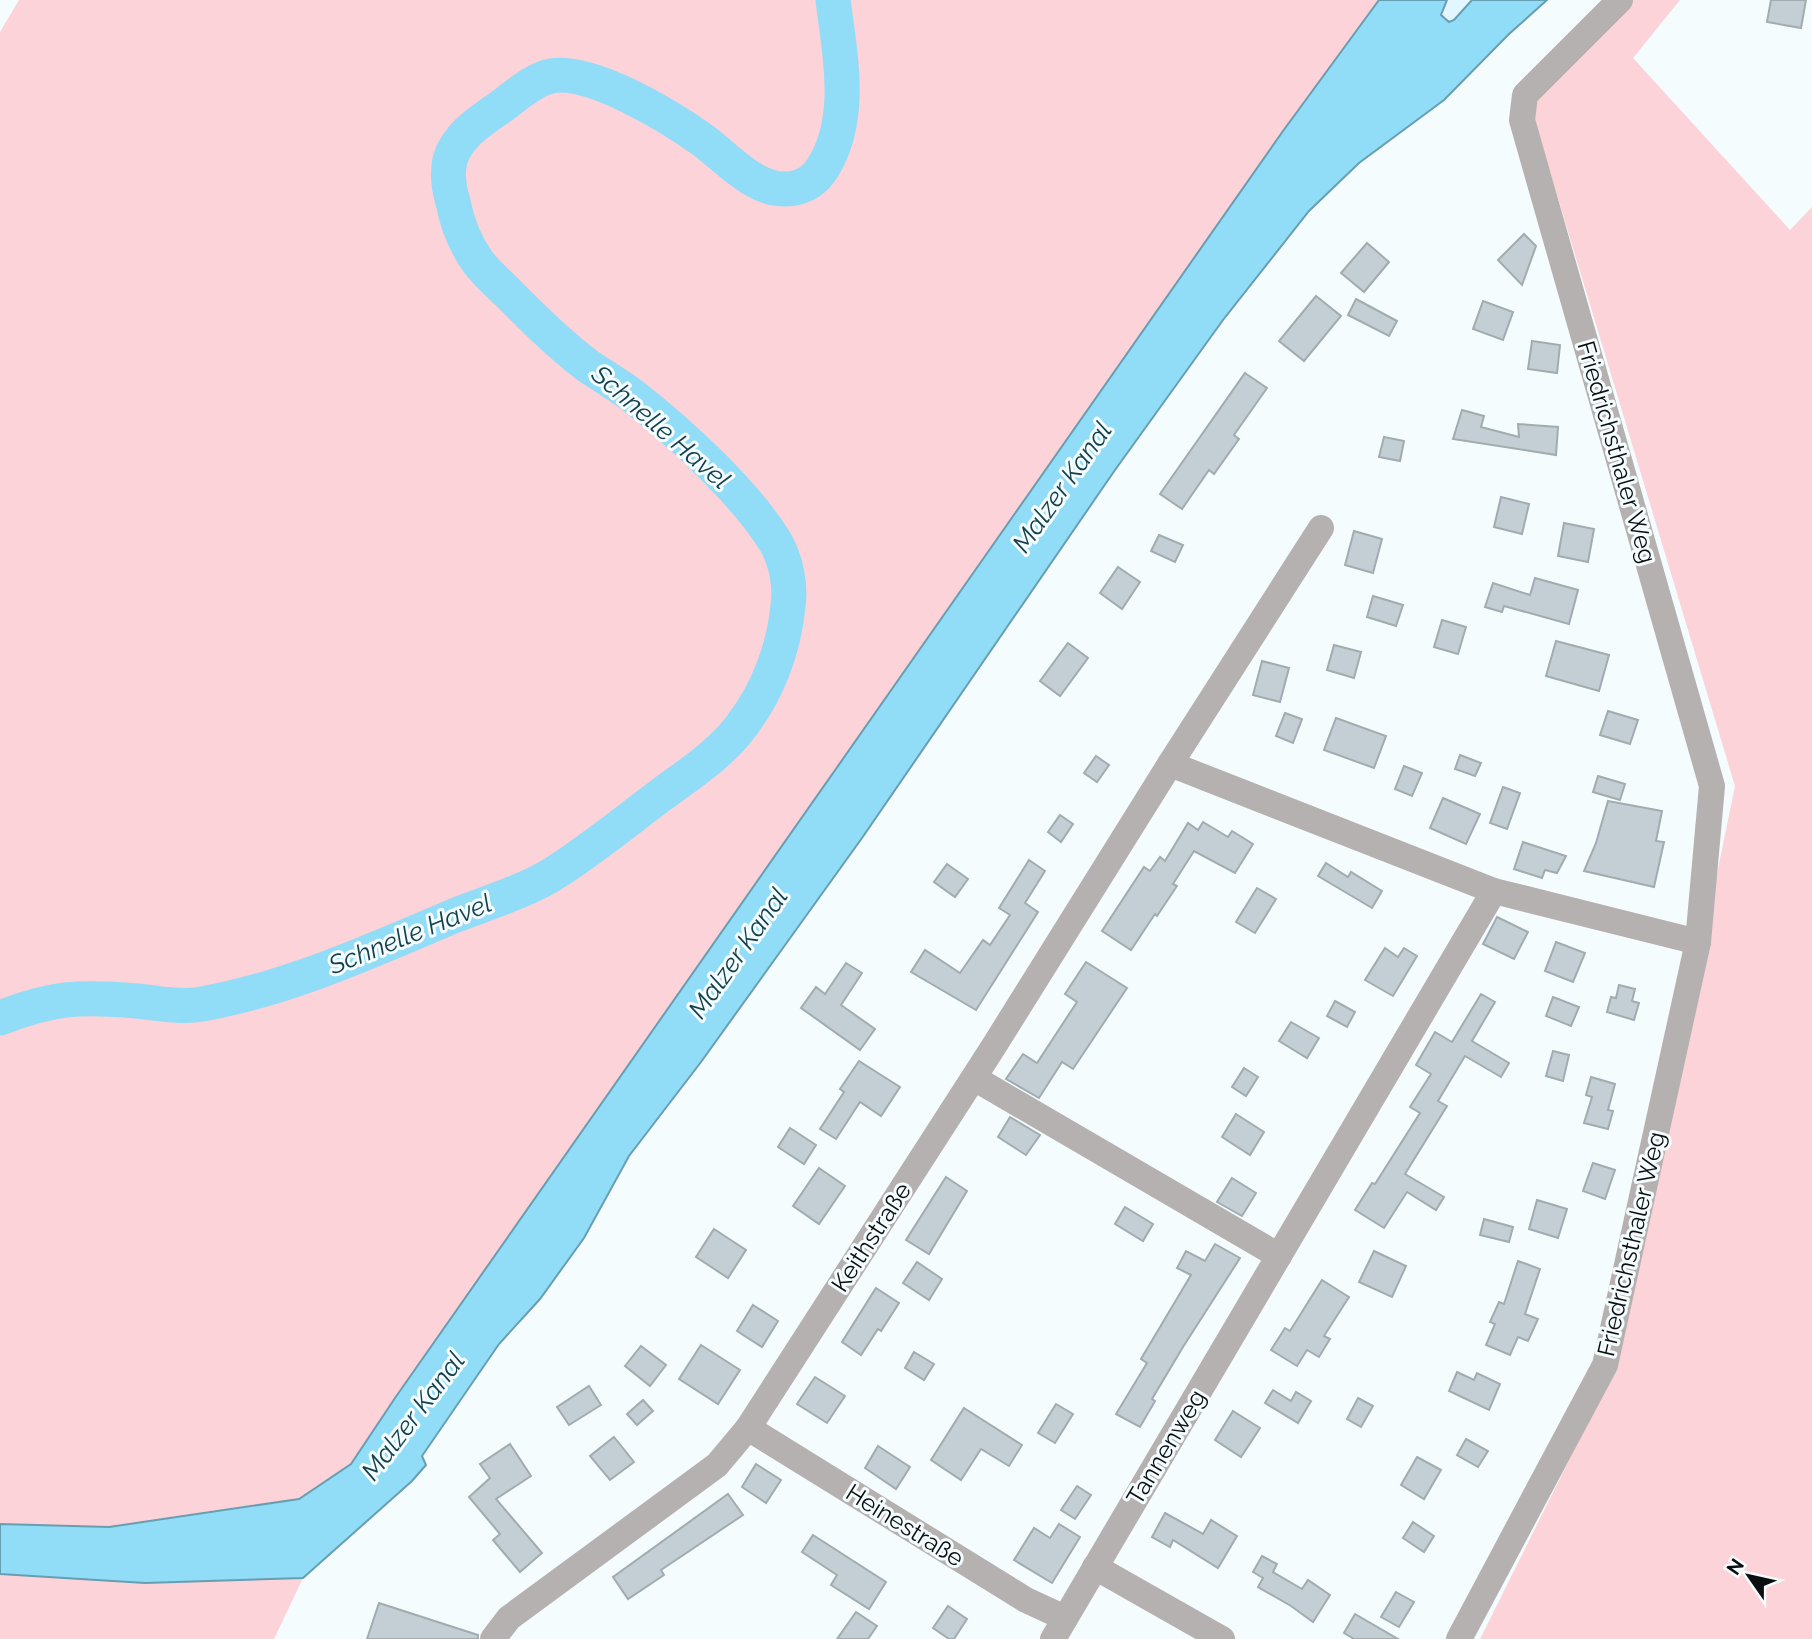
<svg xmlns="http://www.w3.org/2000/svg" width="1812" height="1639" font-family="Raleway,sans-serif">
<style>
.built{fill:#e1f6fe}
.green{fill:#fcd3d9}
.water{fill:#91dcf7;stroke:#689eb2;stroke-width:2}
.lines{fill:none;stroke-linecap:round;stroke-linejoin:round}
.river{stroke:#91dcf7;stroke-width:35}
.building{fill:#c3cfd4;stroke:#a1acb0;stroke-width:2}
.minor{stroke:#b6b1b1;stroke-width:26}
.labels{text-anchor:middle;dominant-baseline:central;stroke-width:6;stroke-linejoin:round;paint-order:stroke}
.street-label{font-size:24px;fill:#0a0e10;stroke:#f4fcfe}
.water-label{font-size:26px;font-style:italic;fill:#13404d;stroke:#f4fcfe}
</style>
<rect width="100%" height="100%" fill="#f4fcfe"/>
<!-- built -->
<polygon class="built" points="1447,0 1472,0 1454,20 1449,22 1441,15"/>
<!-- green -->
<g class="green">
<polygon points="19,0 1379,0 1292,118 395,1398 351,1464 299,1499 109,1527 0,1524 0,32"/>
<polygon points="1628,0 1680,0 1633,58 1790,230 1812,207 1812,1639 1480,1639 1616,1366 1735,786 1532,112 1546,84"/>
<polygon points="0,1574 145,1583 303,1578 274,1639 0,1639"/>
</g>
<!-- water -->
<polygon class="water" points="1379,0 1447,0 1441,15 1449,22 1454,20 1472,0 1547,0 1509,34 1444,100 1359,163 1309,211 1223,320 1115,470 862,838 701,1062 629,1156 584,1238 540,1299 499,1344 422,1456 426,1465 412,1481 303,1578 145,1583 0,1574 0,1524 109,1527 299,1499 351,1464 395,1398 1283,131"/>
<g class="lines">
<!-- river -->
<path class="river" d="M 0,1018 C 53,997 81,996 137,1001 C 158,1003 181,1008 202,1004 C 291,988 373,950 456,915 C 487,903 529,890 556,872 C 592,849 626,821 661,795 C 689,774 721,754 742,725 C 768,691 784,648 788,606 C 791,585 786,561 776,543 C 745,492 680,433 633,396 C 618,385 603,376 588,366 C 559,344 534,319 508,293 C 498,283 486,273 478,262 C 466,245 457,223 453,202 C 449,189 447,173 450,160 C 457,135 482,120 502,106 C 515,96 531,82 547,77 C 587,65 672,118 704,141 C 721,154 737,171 756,181 C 779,194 807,192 822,169 C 854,119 840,55 833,0"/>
</g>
<!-- building -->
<g class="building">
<polygon points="1771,0 1806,0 1801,28 1767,22"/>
<polygon points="1524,234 1536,246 1522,285 1498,260"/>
<polygon points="1367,243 1389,262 1364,292 1341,273"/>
<polygon points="1316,296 1341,316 1304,361 1279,341"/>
<polygon points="1356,299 1397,321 1389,336 1348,315"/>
<polygon points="1483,301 1513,312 1503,340 1473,329"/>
<polygon points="1532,341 1560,345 1557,373 1528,369"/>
<polygon points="1245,373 1267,388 1234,435 1239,439 1214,474 1209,470 1182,509 1160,494"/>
<polygon points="1462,410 1484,416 1481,427 1519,437 1518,424 1558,427 1556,455 1453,439"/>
<polygon points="1384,437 1404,441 1400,461 1379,457"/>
<polygon points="1501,497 1529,504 1522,534 1494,527"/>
<polygon points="1564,523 1594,529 1588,562 1558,556"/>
<polygon points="1354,531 1382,539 1373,573 1345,565"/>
<polygon points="1159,535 1183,545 1175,562 1151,551"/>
<polygon points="1118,567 1140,582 1122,609 1100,593"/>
<polygon points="1535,578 1578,590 1569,624 1504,606 1502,612 1485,607 1493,583 1530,595"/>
<polygon points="1373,596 1403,605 1396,626 1367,617"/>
<polygon points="1442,620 1466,627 1458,654 1434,647"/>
<polygon points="1556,641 1609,655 1599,691 1546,676"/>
<polygon points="1068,643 1088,658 1060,696 1040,681"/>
<polygon points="1334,645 1361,652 1354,678 1327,670"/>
<polygon points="1262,661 1289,668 1280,702 1253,695"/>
<polygon points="1608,711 1638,720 1630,744 1600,735"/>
<polygon points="1285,713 1302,719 1293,743 1276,736"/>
<polygon points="1336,718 1386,736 1374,768 1324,750"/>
<polygon points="1460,755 1481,763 1475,776 1455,769"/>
<polygon points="1096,756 1109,765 1097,782 1084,773"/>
<polygon points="1404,766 1422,773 1412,796 1395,789"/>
<polygon points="1598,776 1625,784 1620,800 1593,792"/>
<polygon points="1503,787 1520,793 1507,829 1490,823"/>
<polygon points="1443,798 1480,814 1466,844 1430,828"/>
<polygon points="1608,801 1662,811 1656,841 1664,842 1654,887 1584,871 1596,843"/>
<polygon points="1060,815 1073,824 1061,842 1048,832"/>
<polygon points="1203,822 1228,837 1232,831 1253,844 1235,873 1194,851 1173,884 1177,886 1157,916 1155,914 1131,950 1102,931 1144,867 1150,871 1160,857 1165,861 1188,823 1198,830"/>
<polygon points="1523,842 1566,856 1557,873 1545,870 1542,878 1514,869"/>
<polygon points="1029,860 1045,871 1025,903 1038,912 976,1010 911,972 925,950 960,973 983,940 990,945 1010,915 999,908"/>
<polygon points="1326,863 1348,877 1351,872 1382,891 1372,908 1318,876"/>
<polygon points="947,864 968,879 955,897 934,882"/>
<polygon points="1257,888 1276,899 1255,933 1236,922"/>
<polygon points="1497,917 1528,932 1514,959 1483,944"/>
<polygon points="1556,942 1585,953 1573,982 1545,971"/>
<polygon points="1385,948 1398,957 1404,948 1417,956 1393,996 1365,980"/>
<polygon points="1086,962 1127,988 1073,1069 1062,1062 1039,1098 1006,1079 1023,1054 1037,1063 1077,1002 1065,994"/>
<polygon points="846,963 862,973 841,1005 875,1029 860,1050 801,1008 816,987 825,994"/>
<polygon points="1619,985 1635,989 1632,1001 1639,1003 1634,1020 1607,1012 1611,997 1616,998"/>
<polygon points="1481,994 1495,1002 1472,1041 1509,1063 1501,1077 1465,1056 1438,1101 1447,1106 1405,1174 1444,1197 1436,1210 1407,1192 1384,1228 1355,1210 1372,1183 1375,1184 1420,1113 1410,1107 1431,1074 1416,1065 1435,1032 1452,1042"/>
<polygon points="1553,997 1579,1007 1571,1026 1546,1016"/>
<polygon points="1335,1001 1355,1012 1347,1027 1327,1016"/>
<polygon points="1291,1022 1319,1038 1307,1058 1279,1041"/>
<polygon points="1553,1051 1569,1055 1563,1081 1546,1076"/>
<polygon points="859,1061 900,1087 881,1116 860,1102 836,1139 820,1129 844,1092 840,1089"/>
<polygon points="1244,1068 1258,1077 1246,1096 1232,1087"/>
<polygon points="1591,1077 1615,1084 1608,1110 1613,1111 1608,1129 1584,1123 1592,1097 1586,1095"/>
<polygon points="1236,1114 1264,1132 1250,1155 1222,1137"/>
<polygon points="1010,1117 1040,1135 1026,1155 998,1137"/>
<polygon points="790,1128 816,1145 804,1164 778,1147"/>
<polygon points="1593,1163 1615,1170 1605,1199 1583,1191"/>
<polygon points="819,1168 845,1186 819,1224 793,1206"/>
<polygon points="946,1177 967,1191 929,1254 906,1240"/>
<polygon points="1232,1178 1256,1193 1242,1216 1217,1202"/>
<polygon points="1537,1200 1567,1209 1558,1238 1529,1229"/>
<polygon points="1125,1207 1153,1224 1143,1241 1115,1224"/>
<polygon points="1484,1219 1513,1227 1509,1242 1480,1235"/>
<polygon points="714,1229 746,1250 728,1278 696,1257"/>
<polygon points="1215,1244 1240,1258 1183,1347 1152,1399 1155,1401 1140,1427 1116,1414 1147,1363 1141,1359 1191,1275 1177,1268 1186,1251 1205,1261"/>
<polygon points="1374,1251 1406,1266 1392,1297 1359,1282"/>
<polygon points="1518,1261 1540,1269 1525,1314 1538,1319 1528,1341 1518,1337 1510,1355 1486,1345 1495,1324 1490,1322 1499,1302 1504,1304"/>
<polygon points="917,1262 942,1279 929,1300 903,1283"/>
<polygon points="1322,1280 1349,1297 1324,1336 1330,1339 1319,1357 1307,1350 1297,1366 1271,1350 1285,1328 1290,1331"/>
<polygon points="876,1288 899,1303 881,1331 878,1329 861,1355 842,1342"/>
<polygon points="753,1305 778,1321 762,1347 737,1331"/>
<polygon points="701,1345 740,1370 718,1404 679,1379"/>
<polygon points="641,1346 666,1365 650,1386 625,1366"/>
<polygon points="914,1352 934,1364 924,1380 905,1368"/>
<polygon points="1457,1372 1474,1380 1477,1373 1500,1384 1489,1410 1449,1391"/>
<polygon points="815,1377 845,1396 827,1423 797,1404"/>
<polygon points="589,1386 601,1405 569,1425 557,1407"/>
<polygon points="1273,1390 1291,1401 1296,1392 1311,1401 1298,1423 1265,1403"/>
<polygon points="1358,1398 1373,1406 1361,1427 1347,1419"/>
<polygon points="643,1400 653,1411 637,1425 627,1414"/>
<polygon points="1056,1404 1073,1414 1055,1443 1038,1433"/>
<polygon points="964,1408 1022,1445 1009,1466 981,1449 961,1480 931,1460"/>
<polygon points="1233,1411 1260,1428 1241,1457 1215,1440"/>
<polygon points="614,1437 634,1462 610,1480 590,1456"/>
<polygon points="1466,1439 1488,1451 1478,1467 1457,1455"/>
<polygon points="510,1444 531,1476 496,1499 542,1553 520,1572 493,1540 500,1534 469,1497 490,1478 480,1464"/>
<polygon points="878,1446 910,1467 896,1489 865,1468"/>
<polygon points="1417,1457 1441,1470 1424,1499 1401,1485"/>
<polygon points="756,1464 781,1480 766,1503 742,1487"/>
<polygon points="1077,1486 1091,1495 1075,1519 1061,1510"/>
<polygon points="728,1494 743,1515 661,1570 664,1575 628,1599 613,1577"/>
<polygon points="1165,1513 1203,1534 1211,1520 1237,1536 1218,1568 1173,1540 1170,1547 1152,1537"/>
<polygon points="1413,1522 1434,1536 1424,1552 1403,1538"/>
<polygon points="1059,1524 1080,1537 1052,1583 1014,1560 1034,1528 1050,1538"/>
<polygon points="813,1535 886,1582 869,1609 831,1585 837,1575 802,1552"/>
<polygon points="1262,1556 1277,1564 1273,1572 1302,1589 1308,1580 1330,1595 1313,1622 1291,1606 1258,1587 1263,1578 1253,1572"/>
<polygon points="1396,1592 1414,1602 1399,1627 1381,1617"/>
<polygon points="379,1603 478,1635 478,1639 367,1639"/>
<polygon points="948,1606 967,1619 954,1639 949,1639 933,1628"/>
<polygon points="856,1612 877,1626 868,1639 837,1639"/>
<polygon points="1355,1614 1398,1639 1354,1639 1344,1633"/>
</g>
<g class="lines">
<!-- minor -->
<g class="minor">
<polyline points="1321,528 1170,764 1494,891 1698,942"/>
<polyline points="974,1078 1279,1256"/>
<polyline points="748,1428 1026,1600 1065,1618"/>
<polyline points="1095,1567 1222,1639"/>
<polyline points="493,1639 509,1618 717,1465 748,1428 994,1046 1170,764"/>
<polyline points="1053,1639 1494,891"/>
<polyline points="1459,1639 1605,1365 1698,942 1712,786 1522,120 1525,95 1620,0"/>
</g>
</g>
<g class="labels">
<!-- street labels -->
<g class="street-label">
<text transform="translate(1617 452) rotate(74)">Friedrichsthaler Weg</text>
<text transform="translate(871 1237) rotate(-57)">Keithstraße</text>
<text transform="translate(1631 1244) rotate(-77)">Friedrichsthaler Weg</text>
<text transform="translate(1166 1447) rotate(-59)">Tannenweg</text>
<text transform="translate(905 1525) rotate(32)">Heinestraße</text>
</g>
<!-- water labels -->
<g class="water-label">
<text transform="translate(661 427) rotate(41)">Schnelle Havel</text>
<text transform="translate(1062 487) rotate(-55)">Malzer Kanal</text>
<text transform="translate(410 934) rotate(-22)">Schnelle Havel</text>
<text transform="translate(738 953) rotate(-55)">Malzer Kanal</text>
<text transform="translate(413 1416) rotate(-53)">Malzer Kanal</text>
</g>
</g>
<!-- north arrow -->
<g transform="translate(1749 1576) rotate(304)" stroke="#f4fcfe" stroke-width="5" paint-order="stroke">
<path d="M0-5L12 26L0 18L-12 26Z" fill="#0a0e10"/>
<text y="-10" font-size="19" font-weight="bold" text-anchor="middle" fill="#0a0e10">N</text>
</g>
</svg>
